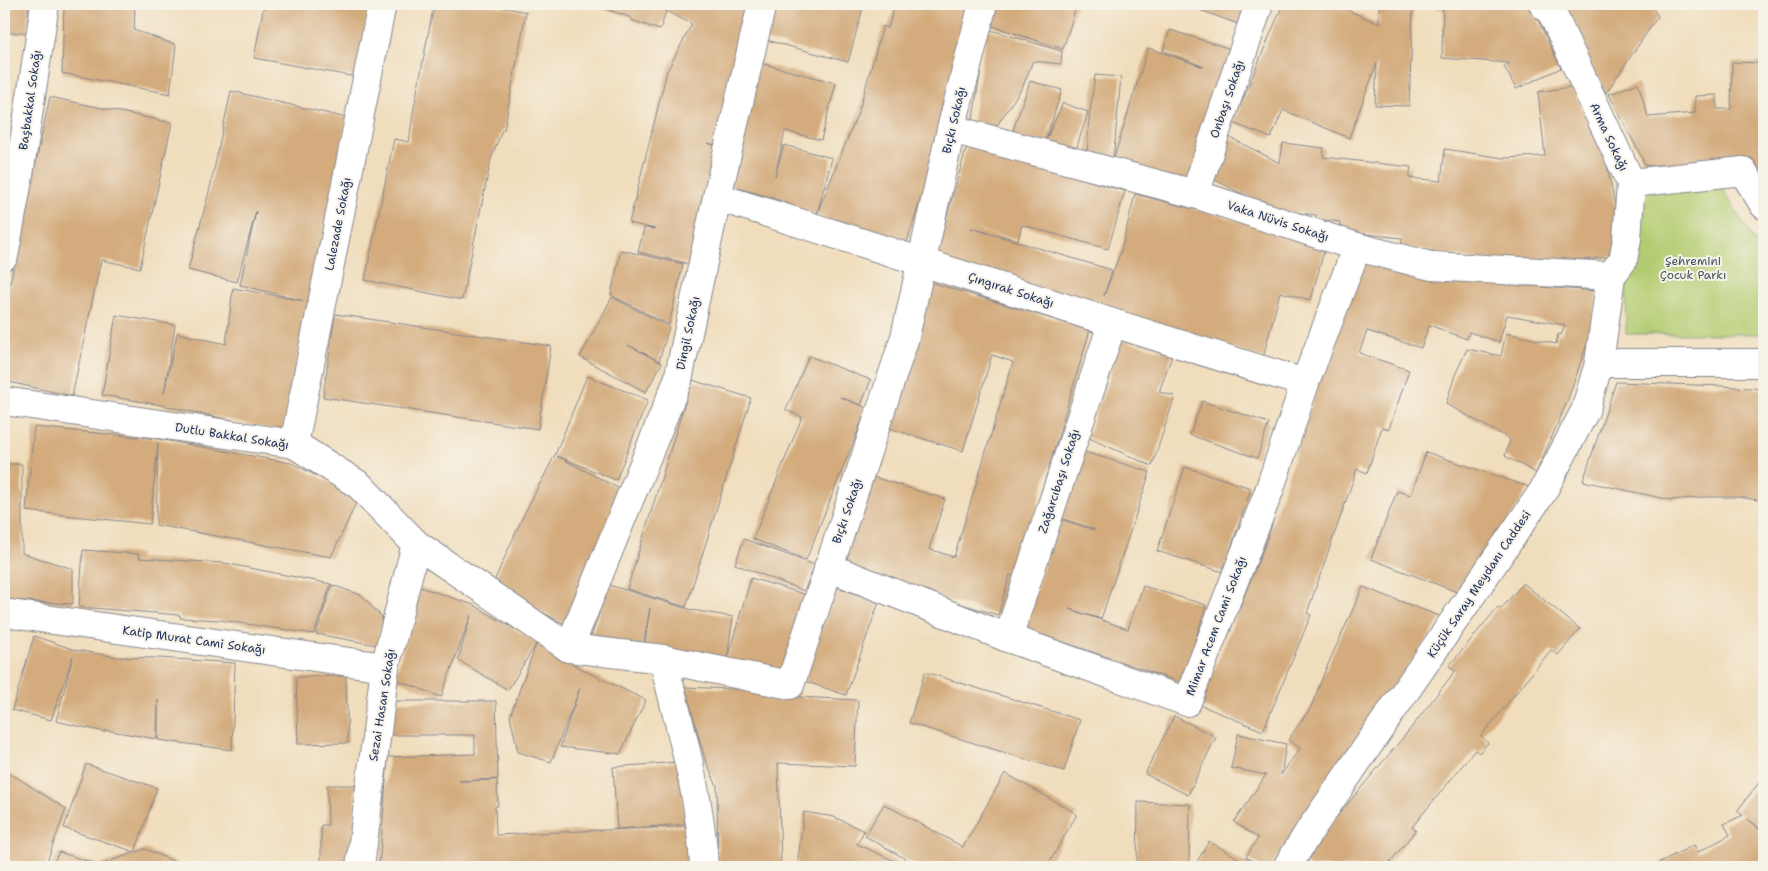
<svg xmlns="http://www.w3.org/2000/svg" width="1768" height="871" font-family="'Shantell Sans',sans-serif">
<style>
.green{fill:#b3cc71;stroke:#677e68}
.building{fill:#d3ab7d}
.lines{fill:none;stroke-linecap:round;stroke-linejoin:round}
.minor-casing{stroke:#86868d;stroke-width:30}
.minor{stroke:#fff;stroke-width:28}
.labels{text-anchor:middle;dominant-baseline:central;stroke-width:4;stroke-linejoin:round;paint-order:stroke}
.street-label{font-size:12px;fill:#1b2f5e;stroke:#f7f3e8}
.park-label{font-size:12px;fill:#415663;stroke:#f7f3e8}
</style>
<rect width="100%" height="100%" fill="#f7f3e8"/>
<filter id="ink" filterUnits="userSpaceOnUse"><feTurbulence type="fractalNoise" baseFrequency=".02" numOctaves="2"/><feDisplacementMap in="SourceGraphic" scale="10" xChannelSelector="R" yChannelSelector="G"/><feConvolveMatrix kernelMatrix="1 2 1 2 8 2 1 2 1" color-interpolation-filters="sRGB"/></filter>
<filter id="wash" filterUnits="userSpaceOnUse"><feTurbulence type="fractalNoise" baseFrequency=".0096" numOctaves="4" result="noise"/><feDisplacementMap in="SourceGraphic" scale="20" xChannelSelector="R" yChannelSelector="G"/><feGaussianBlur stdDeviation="1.12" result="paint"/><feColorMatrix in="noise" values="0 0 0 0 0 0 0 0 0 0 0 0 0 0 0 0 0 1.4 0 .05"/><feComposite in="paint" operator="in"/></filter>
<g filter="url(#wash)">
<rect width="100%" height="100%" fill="#f0ddbc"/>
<!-- green -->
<polygon class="green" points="1716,178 1764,257 1764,334 1626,334 1628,194"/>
<g id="blocks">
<!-- building -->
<g class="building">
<rect x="4" y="4" width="24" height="29"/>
<polygon points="64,4 135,4 134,30 176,45 170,94 62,73"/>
<polygon points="264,4 369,4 356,77 254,58"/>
<polygon points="434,4 485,4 526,12 504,130 502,130 491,159 462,300 365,280 394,139 409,142 413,113"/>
<polygon points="591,4 753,4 715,145 708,143 716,146 689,264 638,252 644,228 655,229 629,223 667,71 692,24 666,11 660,30 631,20 632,18"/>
<polygon points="775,4 864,4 848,62 766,40"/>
<polygon points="895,4 970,4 941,133 905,249 770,197 727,185 760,63 836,83 821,140 785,131 775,176 784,145 832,158 817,214 859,110 883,26 888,28"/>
<polygon points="989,4 1077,4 1063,49 983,23"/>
<polygon points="1183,4 1249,4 1241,25"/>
<polygon points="1283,4 1342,4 1341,7 1379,24 1379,6 1413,8 1409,106 1375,105 1377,63 1349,138 1283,110 1271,138 1233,123"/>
<polygon points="1416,4 1443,4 1442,9"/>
<polygon points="1443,4 1530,4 1561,68 1516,89 1504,66 1510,63 1442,58"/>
<polygon points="1562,4 1650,4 1658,16 1606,93"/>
<polygon points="987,29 1062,51 1061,64 1033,61 1023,86 994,130 972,125"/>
<polygon points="1170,30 1234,50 1188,185 1113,161 1148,48 1204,67 1163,51"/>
<polygon points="1732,62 1764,63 1764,177 1752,158 1646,166 1609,94 1638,83 1648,117 1695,113 1695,96 1717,95 1717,109 1731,109"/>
<polygon points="1095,75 1121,77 1113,161 1087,159 1089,119"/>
<polygon points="1030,81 1062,90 1045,142 1010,139"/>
<polygon points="1571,87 1605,154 1615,206 1617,256 1549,264 1507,266 1433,251 1401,247 1402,238 1339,231 1340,222 1316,219 1316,215 1275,210 1205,175 1225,135 1280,163 1283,143 1324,148 1323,157 1411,167 1409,178 1441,181 1445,149 1503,158 1545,156 1538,92"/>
<polygon points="231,91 347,118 282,431 161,405 102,395 116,315 175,325 164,393 177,333 226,344 233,288 304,301 240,285 256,211 237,282 188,270 210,188"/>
<polygon points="50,97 172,123 140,268 101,260 72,396 4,381 4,311"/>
<polygon points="1063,103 1088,112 1074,156 1045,142"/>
<polygon points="967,146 1125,191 1108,249 1022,225 1018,240 971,228 1112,270 1104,296 1121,251 1135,194 1326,243 1311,300 1280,292 1263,358 934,261"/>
<polygon points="621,250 683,264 669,325 611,295"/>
<polygon points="1362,253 1444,280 1598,291 1588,341 1567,402 1536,473 1505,456 1510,439 1446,404 1455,375 1467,349 1501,356 1506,333 1556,344 1558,334 1561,335 1565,325 1507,315 1499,342 1469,332 1467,339 1429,325 1421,348 1367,331 1359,353 1409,370 1389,429 1382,427 1367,473 1357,469 1307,613 1311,615 1263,731 1200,705 1266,542"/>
<polygon points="926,281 1090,330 1016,577 1010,575 998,615 842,568 870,476 945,499 929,549 954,557 1013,362 992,355 963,451 882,426"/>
<polygon points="612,297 669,327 659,361 628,345 662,363 646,392 580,357"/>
<polygon points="335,314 551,346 538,429 323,397"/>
<polygon points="1119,340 1173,353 1159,392 1175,396 1152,466 1087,437 1109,380"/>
<polygon points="809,356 871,380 861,405 840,397 867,408 806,560 753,539 802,417 786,410"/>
<polygon points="587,376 648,400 616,480 557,456 622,490 572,628 492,586 524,514 555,455"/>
<polygon points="692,380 751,398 686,607 627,589"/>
<polygon points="1616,382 1722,386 1764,389 1764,501 1739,497 1702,497 1671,500 1583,481"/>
<polygon points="1202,401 1269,423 1257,458 1190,435"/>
<polygon points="34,427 158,439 291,463 359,497 331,557 156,525 158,443 150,524 26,511"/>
<polygon points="1085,452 1150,472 1101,619 1069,609 1128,629 1143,586 1206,605 1182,683 1023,628 1060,519 1095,530 1061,518"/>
<polygon points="1426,452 1529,487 1503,530 1457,592 1371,559 1397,491 1411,495"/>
<polygon points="4,464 22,464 22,553 73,569 73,604 4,600"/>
<polygon points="1185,467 1251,488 1223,572 1157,551"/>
<polygon points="744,539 815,565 804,591 735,564"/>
<polygon points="83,550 140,554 139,558 224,563 331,584 314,634 220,620 180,618 180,615 79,607"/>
<polygon points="751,578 807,595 782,676 644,653 650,608 642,652 588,645 609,585 692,610 733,617 727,659"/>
<polygon points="1523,583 1580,629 1558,655 1551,650 1481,736 1488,743 1479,753 1475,750 1412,827 1416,830 1386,867 1310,867 1301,860 1411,728 1455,671 1449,666 1498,607 1501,609"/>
<polygon points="332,585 361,595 382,617 377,645 316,634"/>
<polygon points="420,587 474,605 587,672 646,700 620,754 560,747 580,688 551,762 518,752 510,716 537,642 508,690 458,660 471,615 441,697 395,679"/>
<polygon points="837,587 879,602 846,695 804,681"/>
<polygon points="1363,587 1442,617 1270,867 1262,867 1246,857 1258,838 1234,822 1266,775 1231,768 1238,734 1286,744 1281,775 1300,748 1288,740 1311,707 1325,671"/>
<polygon points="34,636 75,650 117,657 159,658 235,663 232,750 158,740 158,700 157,739 105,730 105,732 56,721 73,656 51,720 12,710"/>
<polygon points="925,672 1080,720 1064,771 909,723"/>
<polygon points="346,676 348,743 298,744 296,677"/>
<polygon points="685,687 799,692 798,697 858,700 855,766 778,763 781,866 775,867 718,867 717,786 705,759"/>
<polygon points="385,701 496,701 498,779 459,781 497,780 498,806 495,806 496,835 691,826 694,867 379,867 388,757 475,754 475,735 382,735"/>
<polygon points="1174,716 1216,737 1188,795 1145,774"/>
<polygon points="680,762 685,824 617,829 613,767"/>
<polygon points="86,764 157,788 135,852 64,828"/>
<polygon points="4,772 16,777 66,809 45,867 4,867"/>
<polygon points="1005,773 1077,814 1047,867 920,867 865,836 884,804 963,847"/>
<polygon points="1764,776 1764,832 1747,819 1764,834 1764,856 1757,867 1658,867 1661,865 1660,862 1694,845 1698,852 1730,835 1724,824 1743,815 1737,811"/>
<polygon points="327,785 355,785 355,862 321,862 321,825 328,825"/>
<polygon points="1138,802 1190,804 1189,867 1137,866"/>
<polygon points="804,812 834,817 864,831 857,844 908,867 797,867"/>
<polygon points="1209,841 1253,867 1194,867"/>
<polygon points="145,849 187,867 51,867 59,852 99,865"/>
</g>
</g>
</g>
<g filter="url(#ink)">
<use href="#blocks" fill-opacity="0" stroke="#86868d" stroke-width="1"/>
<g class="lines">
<!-- minor casing -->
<g class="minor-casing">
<g id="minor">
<polyline points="951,129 1195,194 1357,247 1431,266 1611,276"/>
<polyline points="1631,183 1743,171 1764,205"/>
<polyline points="1195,194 1259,4"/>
<path d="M 717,197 C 913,258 1108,323 1305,383"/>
<polyline points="4,256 19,175 45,4"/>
<polyline points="1599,363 1764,363"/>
<polyline points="4,401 294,444 359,485 416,544 569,648 663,659"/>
<polyline points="294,444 382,4"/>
<polyline points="828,567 1008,638 1187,702 1269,491 1305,383 1357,247"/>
<polyline points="4,613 385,667"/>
<polyline points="1008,638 1112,324"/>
<polyline points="569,648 678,380 717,197 762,4"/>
<polyline points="360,867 385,667 416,544"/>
<path d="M 704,867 C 701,797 680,728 663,659 L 790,685 L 905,337 L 951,129 L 983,4"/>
<polyline points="1287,867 1308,833 1543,491 1585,411 1599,363 1611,276 1623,260 1627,239 1631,183 1552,13 1543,4"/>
</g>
</g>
<!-- minor -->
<use href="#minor" class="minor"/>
</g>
</g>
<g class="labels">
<!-- street labels -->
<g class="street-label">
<text transform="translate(1227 99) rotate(-71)">Onbaşı Sokağı</text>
<text transform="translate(30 100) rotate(-82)">Başbakkal Sokağı</text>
<text transform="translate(954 120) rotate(-77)">Bıçkı Sokağı</text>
<text transform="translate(1609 137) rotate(65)">Arma Sokağı</text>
<text transform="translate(1278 221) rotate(18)">Vaka Nüvis Sokağı</text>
<text transform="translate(338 224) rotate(-79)">Lalezade Sokağı</text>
<text transform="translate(1011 290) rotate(18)">Çıngırak Sokağı</text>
<text transform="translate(688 333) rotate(-78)">Dingil Sokağı</text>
<text transform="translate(232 436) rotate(9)">Dutlu Bakkal Sokağı</text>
<text transform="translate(1059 481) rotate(-72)">Zağarcıbaşı Sokağı</text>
<text transform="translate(847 511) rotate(-71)">Bıçkı Sokağı</text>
<text transform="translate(1479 584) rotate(-56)">Küçük Saray Meydanı Caddesi</text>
<text transform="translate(1216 626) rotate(-69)">Mimar Acem Cami Sokağı</text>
<text transform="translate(194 640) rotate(8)">Katip Murat Cami Sokağı</text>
<text transform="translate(382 705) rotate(-81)">Sezai Hasan Sokağı</text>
</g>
<!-- park labels -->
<g class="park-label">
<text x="1693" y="261">Şehremini<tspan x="1693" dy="14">Çocuk Parkı</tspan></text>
</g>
</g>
<!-- margin -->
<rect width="1768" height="871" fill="none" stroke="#f7f3e8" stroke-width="20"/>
</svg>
